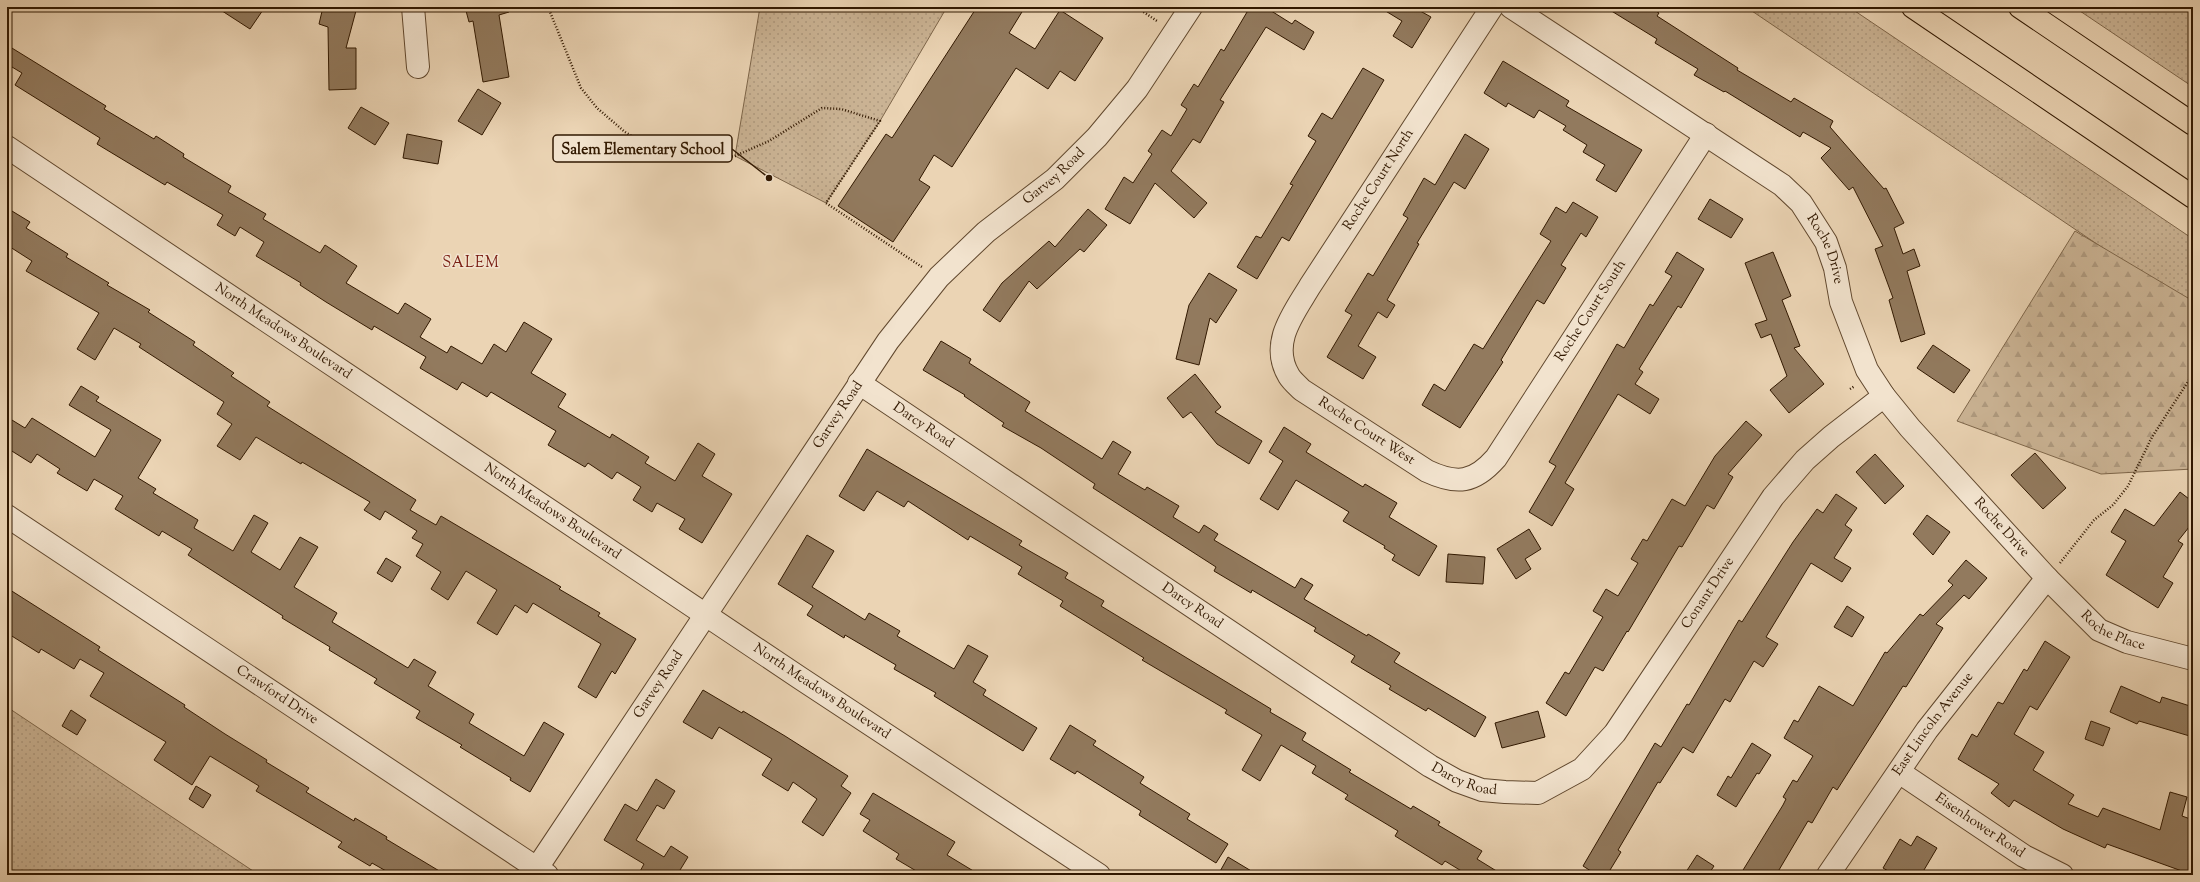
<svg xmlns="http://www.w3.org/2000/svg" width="2200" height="882" font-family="'Sorts Mill Goudy',serif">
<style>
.grass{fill:url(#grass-dots);stroke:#7e664a}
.forest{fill:url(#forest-firs);stroke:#7e664a}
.building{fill:#927a5e;stroke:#311800}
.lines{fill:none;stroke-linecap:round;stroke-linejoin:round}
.minor-casing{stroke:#60472d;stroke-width:24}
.highway-casing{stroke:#311800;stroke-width:24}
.path{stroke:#311800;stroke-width:2.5;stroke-dasharray:1 2;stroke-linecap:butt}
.minor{stroke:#f2e3ce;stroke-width:22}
.highway{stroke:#ebd4b4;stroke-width:22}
.labels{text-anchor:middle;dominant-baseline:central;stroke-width:3;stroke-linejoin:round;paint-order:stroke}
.street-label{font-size:14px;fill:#311800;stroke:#f2e3ce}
.neighbourhood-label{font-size:15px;letter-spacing:1px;fill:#7a1f14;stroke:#f2e3ce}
.leader{fill:none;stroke:#311800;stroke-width:1.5}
.callout-dot{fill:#311800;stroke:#f2e3ce;stroke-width:1.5}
.callout{fill:#f2e3ce;stroke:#311800;stroke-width:1.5}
.callout-label{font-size:15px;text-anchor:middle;font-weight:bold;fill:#311800}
</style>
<defs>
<pattern id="grass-dots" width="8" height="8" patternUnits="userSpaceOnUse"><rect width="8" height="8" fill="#cbb495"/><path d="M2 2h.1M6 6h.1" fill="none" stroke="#af9a7f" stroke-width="1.8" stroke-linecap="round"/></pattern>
<pattern id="forest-firs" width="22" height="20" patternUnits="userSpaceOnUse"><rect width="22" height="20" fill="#cbb495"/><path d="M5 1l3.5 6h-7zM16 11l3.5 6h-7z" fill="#af9a7f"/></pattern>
</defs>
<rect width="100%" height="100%" fill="#ebd4b4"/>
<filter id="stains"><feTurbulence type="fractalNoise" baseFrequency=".005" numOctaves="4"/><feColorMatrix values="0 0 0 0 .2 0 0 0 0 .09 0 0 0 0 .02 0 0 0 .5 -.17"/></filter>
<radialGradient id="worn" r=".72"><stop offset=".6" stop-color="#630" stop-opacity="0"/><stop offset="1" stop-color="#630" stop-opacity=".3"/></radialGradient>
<!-- grass -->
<g class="grass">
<polygon points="760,7 947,7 880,121 826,203 735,156"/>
<polygon points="1746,7 1849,7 2193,239 2193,307 2125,263"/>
<polygon points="2074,7 2193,7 2193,87"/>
<polygon points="7,707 259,875 7,875"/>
</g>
<!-- forest -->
<polygon class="forest" points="2075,231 2193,301 2193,469 2101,474 1957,421"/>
<!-- building -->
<g class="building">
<polygon points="216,7 265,7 250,29"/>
<polygon points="323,7 357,7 346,48 356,48 356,89 329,90 328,27 319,24"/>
<polygon points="465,7 508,7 509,12 499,15 509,77 483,82 473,21 469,22"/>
<polygon points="977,7 1025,7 1009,33 1035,49 1060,10 1103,38 1075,81 1060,71 1048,89 1016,68 952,167 934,155 919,180 930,187 893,242 838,206 886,134 892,138"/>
<polygon points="1250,7 1265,7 1292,24 1295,20 1314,32 1304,50 1266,27 1220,100 1224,102 1200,143 1193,139 1171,171 1207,203 1194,218 1155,183 1130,224 1105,209 1124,177 1133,183 1152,154 1148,151 1162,130 1171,136 1187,109 1181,105 1194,84 1198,87 1221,49 1224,51"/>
<polygon points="1379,7 1413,7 1431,17 1412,48 1393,36 1402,21"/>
<polygon points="1605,7 1649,7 1659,13 1657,16 1738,68 1737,70 1791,102 1794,98 1833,121 1830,127 1884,189 1886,188 1904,223 1894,228 1903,254 1914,249 1920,266 1907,271 1925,334 1901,342 1889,300 1893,298 1875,249 1883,246 1853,187 1849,190 1821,158 1831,148 1803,132 1800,137 1725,91 1724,92 1694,75 1698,69 1655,43 1657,39"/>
<polygon points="7,45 106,106 104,109 154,139 156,136 184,154 183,157 231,186 228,192 266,214 263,219 320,253 325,245 357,266 346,283 398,314 405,303 431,319 420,337 447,353 451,346 482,364 494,344 506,352 524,322 552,339 531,373 566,394 558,407 610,438 612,434 649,457 645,463 675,481 698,443 715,454 702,476 732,494 702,543 679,529 685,519 657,503 652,512 633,500 641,487 617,472 612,479 588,463 585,467 548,445 556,431 491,392 487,397 462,382 457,390 420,368 426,357 374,326 372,330 326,302 300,285 301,283 256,256 264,242 240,227 235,236 217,225 223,215 167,182 165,185 97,144 100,138 15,85 22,73 7,64"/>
<polygon points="1503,61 1569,101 1566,106 1642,150 1616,192 1596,180 1605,165 1583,152 1587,145 1563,130 1566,126 1539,110 1534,118 1508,103 1506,107 1484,93"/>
<polygon points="1363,68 1384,80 1289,241 1282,237 1257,279 1237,267 1256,236 1261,238 1293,185 1290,184 1316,141 1308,136 1322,113 1332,119"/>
<polygon points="478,89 501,103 482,135 458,121"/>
<polygon points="361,107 389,123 375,145 348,128"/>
<polygon points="407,134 442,141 438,164 403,158"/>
<polygon points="1465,134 1489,149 1465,189 1454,182 1417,243 1419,244 1387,300 1395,305 1387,318 1378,312 1358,346 1376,357 1363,379 1327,357 1352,315 1345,311 1368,273 1373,276 1408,218 1403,215 1424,178 1435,185"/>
<polygon points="1710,199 1743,219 1731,238 1698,219"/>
<polygon points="1573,202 1598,217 1586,237 1581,233 1561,265 1566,268 1544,304 1537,300 1501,360 1503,362 1460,428 1422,405 1434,384 1445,391 1474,344 1483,349 1551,241 1540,234 1556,207 1566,213"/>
<polygon points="7,208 30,222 26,228 68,254 66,257 109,283 107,285 150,310 148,312 195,342 193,345 234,373 231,376 270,402 267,406 416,500 410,510 436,525 441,516 561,587 559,589 600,613 598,616 636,639 615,674 612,671 596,698 578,687 601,644 533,603 527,613 515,605 497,635 477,623 497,590 466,571 448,600 431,589 441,572 416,556 423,544 412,538 417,531 385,511 380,520 364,510 370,502 302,462 301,464 256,437 240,460 217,446 232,424 217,414 224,402 139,347 141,344 114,328 95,360 77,349 99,313 26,271 32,261 7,245"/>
<polygon points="1088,209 1107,225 1084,252 1080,249 1037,289 1029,281 1000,322 983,310 1002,283 1049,241 1055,247"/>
<polygon points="1677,252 1704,269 1681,308 1678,306 1639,369 1643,372 1635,384 1659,399 1650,414 1618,394 1565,483 1574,489 1552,526 1529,512 1556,466 1549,462 1617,344 1624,348 1650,304 1653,306 1672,276 1665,272"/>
<polygon points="1773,252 1791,296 1782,300 1800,346 1794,348 1824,384 1789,413 1770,390 1787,376 1771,334 1761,338 1755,324 1767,320 1745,263"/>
<polygon points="1209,273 1237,290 1216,323 1210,318 1199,365 1176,359 1189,305"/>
<polygon points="941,341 971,359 969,363 1030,402 1025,411 1102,459 1113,441 1131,452 1118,474 1145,490 1147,487 1179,506 1173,517 1199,533 1204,525 1218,534 1214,540 1295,588 1301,578 1313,585 1304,599 1367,636 1368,634 1400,653 1394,662 1486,717 1475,737 1428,708 1426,711 1389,689 1391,686 1351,662 1355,656 1314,631 1316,628 1252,590 1251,593 1214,571 1216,567 1093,488 1095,484 1041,448 1002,426 1004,423 964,396 965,395 923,370"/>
<polygon points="1933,345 1970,370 1954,393 1917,368"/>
<polygon points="1195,374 1221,407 1215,412 1262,441 1249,464 1217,444 1191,412 1183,418 1167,398"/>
<polygon points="81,386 99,397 96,401 161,440 138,478 156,489 153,493 198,520 194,528 233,551 254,515 268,523 251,552 280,570 300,537 318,547 294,587 337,613 332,622 408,668 414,659 436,672 428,686 474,714 469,723 524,756 544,722 564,734 530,792 510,780 511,778 460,747 462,745 416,718 420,711 374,683 377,679 329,650 330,647 282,618 283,616 188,555 192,549 162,531 159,536 115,509 123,496 94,479 87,491 57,473 60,469 37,454 31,463 7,448 7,417 25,428 32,418 95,457 111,430 69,405"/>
<polygon points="1746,421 1762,435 1728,474 1733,477 1714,509 1707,505 1682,547 1679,546 1628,632 1627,631 1603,671 1595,667 1566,716 1546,703 1565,672 1569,674 1603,617 1593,611 1606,589 1618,596 1638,563 1631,559 1643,539 1647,541 1672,499 1685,506 1715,456"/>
<polygon points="1284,427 1311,444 1306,452 1363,487 1365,484 1397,503 1389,517 1437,546 1419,576 1392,560 1395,555 1384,548 1385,546 1343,521 1349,512 1296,480 1278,510 1260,499 1283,461 1269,452"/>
<polygon points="867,449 1022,541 1019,545 1068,573 1065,578 1104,601 1101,606 1271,709 1270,712 1306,733 1302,740 1351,770 1349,772 1411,809 1413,806 1440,822 1438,825 1482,851 1477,859 1503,875 1468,875 1445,861 1442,865 1395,836 1398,831 1345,799 1348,795 1312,773 1316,766 1281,745 1260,781 1242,770 1262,735 1225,713 1227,710 1142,660 1144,658 1060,606 1063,601 1018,574 1022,567 970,536 968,540 908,501 904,507 877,491 864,511 839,496"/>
<polygon points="2035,453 2066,488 2043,509 2011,475"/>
<polygon points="1875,454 1904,486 1885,504 1856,472"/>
<polygon points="2180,492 2193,502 2193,522 2178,541 2183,544 2163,577 2173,583 2158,608 2106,575 2126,541 2111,532 2125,509 2154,526"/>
<polygon points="1836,494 1857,508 1845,525 1852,530 1834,558 1851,568 1842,582 1811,563 1766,637 1778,644 1763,667 1754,661 1730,702 1725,699 1693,753 1683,747 1660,783 1658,782 1618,850 1621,852 1607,875 1597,875 1583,866 1655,743 1661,747 1687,704 1689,705 1739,620 1742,622 1793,542 1817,509 1823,513"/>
<polygon points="1927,515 1950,532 1933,555 1913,534"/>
<polygon points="1529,529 1541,549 1525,559 1531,569 1516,579 1497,549"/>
<polygon points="807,535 834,551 812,587 865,620 869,613 900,631 897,636 954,669 968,645 988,656 973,682 986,690 983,695 1037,728 1023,751 934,696 936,693 894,669 896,665 845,635 844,638 807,615 813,606 778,584"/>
<polygon points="1448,554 1485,557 1483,584 1446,582"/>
<polygon points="386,558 401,567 392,582 377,573"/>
<polygon points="1966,560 1987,578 1969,599 1964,595 1936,624 1943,628 1906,687 1903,686 1837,790 1833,787 1812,823 1808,821 1776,875 1740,875 1783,805 1786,799 1783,797 1793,780 1797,782 1813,756 1784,738 1794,720 1798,722 1819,686 1853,706 1885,652 1887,653 1920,614 1923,616 1953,585 1948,581"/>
<polygon points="7,588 100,647 98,650 185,705 184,707 225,734 267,760 266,762 309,788 306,792 354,821 355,818 387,837 386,839 446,875 393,875 372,863 370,866 338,847 342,842 256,791 259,786 210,756 192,785 154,760 166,742 90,696 104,673 80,659 74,669 41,649 39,653 7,633"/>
<polygon points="1847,606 1864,617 1852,637 1834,627"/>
<polygon points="2045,641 2070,657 2037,710 2030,706 2014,734 2044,752 2033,770 2074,795 2068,804 2098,817 2103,808 2160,830 2170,792 2187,797 2182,816 2193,820 2193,875 2107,844 2105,848 2063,829 2014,800 2009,807 1991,793 1999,784 1958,759 1972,734 1977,737 1998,702 2003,704 2024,669 2027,671"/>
<polygon points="2121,686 2160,703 2162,697 2193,707 2193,737 2139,721 2137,724 2110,712"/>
<polygon points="703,690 742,713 743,711 785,736 848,776 841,786 851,793 823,836 802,822 817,799 793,782 788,791 762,775 772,759 719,727 712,739 683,722"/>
<polygon points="71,710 86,720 77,735 62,726"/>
<polygon points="1538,711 1545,737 1502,748 1495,723"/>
<polygon points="2091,721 2110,728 2103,746 2085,739"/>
<polygon points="1070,725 1096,741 1093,745 1144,777 1140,783 1190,814 1187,819 1228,844 1216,863 1139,815 1141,811 1077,771 1075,774 1050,759"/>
<polygon points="1752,743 1771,755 1759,774 1757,773 1736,807 1717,795 1728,776 1731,778"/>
<polygon points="656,779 675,791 664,809 657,805 636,840 664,857 671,846 688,857 677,875 638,875 644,864 604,840 625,804 637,811"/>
<polygon points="196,786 211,795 203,808 189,799"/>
<polygon points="873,793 955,842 947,855 980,875 923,875 896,859 899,854 863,831 870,820 860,814"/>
<polygon points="1917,836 1937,848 1921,875 1895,875 1883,868 1900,839 1911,846"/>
<polygon points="1697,855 1714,866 1708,875 1684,875"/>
<polygon points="1228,857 1258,875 1218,875"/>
</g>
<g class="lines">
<!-- minor casing -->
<g class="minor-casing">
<g id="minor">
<polyline points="413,7 418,67"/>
<path id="s1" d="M 1492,7 L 1310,286 C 1294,313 1269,343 1289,376 C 1292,381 1298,386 1302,390 L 1427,471 C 1457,485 1474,483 1496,458 L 1706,134"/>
<path id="s2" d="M 1511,7 L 1782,185 L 1801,203 L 1826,242 L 1835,268 L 1841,302 L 1867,370 L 1884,396 L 1910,428 L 2047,578 L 2099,630 L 2127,642 L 2193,659"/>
<path id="s3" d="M 7,147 L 800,678 L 1099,875"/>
<path id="s4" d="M 859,383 L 1430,766 L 1457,781 L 1482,790 L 1505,792 L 1538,793 L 1582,769 L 1615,733 L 1773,497 L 1805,460 L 1831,437 L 1884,396"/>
<path id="s5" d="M 7,516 L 547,875"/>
<path id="s6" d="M 1899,772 L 2024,856 L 2062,875"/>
<path id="s7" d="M 537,868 L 888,341 L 939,277 L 986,232 L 1055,179 L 1097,137 L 1137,89 L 1191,7"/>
<path id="s8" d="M 1828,875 L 1927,730 L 2047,578"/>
</g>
</g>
<!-- highway casing -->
<g class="highway-casing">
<g id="highway">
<polyline points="1913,7 2193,197"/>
<polyline points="2020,7 2193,124"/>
</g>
</g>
<!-- path -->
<g class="path">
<polyline points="548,7 581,88 597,108 625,132 655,150 680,160 709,160 735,156 769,141 822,108 841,109 880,121 826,203 922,267"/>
<polyline points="1136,7 1157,21"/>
<polyline points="1850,389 1855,386"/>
<polyline points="2060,563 2094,520 2113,505 2128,486 2152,437 2193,374"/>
<polyline points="2192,630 2193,630"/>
</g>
<!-- minor -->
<use href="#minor" class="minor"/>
<!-- highway -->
<use href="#highway" class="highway"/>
</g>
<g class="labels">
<!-- street labels -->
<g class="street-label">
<text stroke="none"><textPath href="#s7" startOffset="868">Garvey Road</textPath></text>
<text transform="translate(1379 180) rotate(-57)">Roche Court North</text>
<text stroke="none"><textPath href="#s2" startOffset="403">Roche Drive</textPath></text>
<text stroke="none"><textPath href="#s1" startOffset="852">Roche Court South</textPath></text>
<text stroke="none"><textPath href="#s3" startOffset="332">North Meadows Boulevard</textPath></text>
<text stroke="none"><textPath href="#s7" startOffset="544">Garvey Road</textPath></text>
<text stroke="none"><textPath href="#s4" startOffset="77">Darcy Road</textPath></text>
<text stroke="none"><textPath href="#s1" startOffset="527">Roche Court West</textPath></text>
<text stroke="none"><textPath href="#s3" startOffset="656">North Meadows Boulevard</textPath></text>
<text stroke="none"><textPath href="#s2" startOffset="739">Roche Drive</textPath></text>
<text stroke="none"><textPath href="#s4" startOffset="1068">Conant Drive</textPath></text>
<text stroke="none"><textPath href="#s4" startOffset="401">Darcy Road</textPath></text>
<text stroke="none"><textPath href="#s2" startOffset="893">Roche Place</textPath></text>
<text stroke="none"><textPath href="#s7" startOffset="220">Garvey Road</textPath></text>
<text stroke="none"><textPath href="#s3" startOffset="980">North Meadows Boulevard</textPath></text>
<text stroke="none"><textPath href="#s5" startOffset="324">Crawford Drive</textPath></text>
<text stroke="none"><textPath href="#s8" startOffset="184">East Lincoln Avenue</textPath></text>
<text stroke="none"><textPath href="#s4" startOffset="725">Darcy Road</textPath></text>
<text stroke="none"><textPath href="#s6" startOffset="97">Eisenhower Road</textPath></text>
</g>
<!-- neighbourhood labels -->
<g class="neighbourhood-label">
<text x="471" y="263">SALEM</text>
</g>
</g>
<!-- callouts -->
<path class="leader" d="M769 178L732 149"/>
<circle class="callout-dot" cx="769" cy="178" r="4"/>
<rect class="callout" x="553" y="135" width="179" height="27" rx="4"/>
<g class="callout-label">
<text x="643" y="154">Salem Elementary School</text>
</g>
<!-- margin -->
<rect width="2200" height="882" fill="none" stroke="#ebd4b4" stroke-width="24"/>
<rect x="8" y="8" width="2184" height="866" fill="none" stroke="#311800" stroke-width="2"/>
<rect x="12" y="12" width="2176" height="858" fill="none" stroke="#311800"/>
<rect width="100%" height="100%" filter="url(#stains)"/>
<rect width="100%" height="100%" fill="url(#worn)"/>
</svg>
